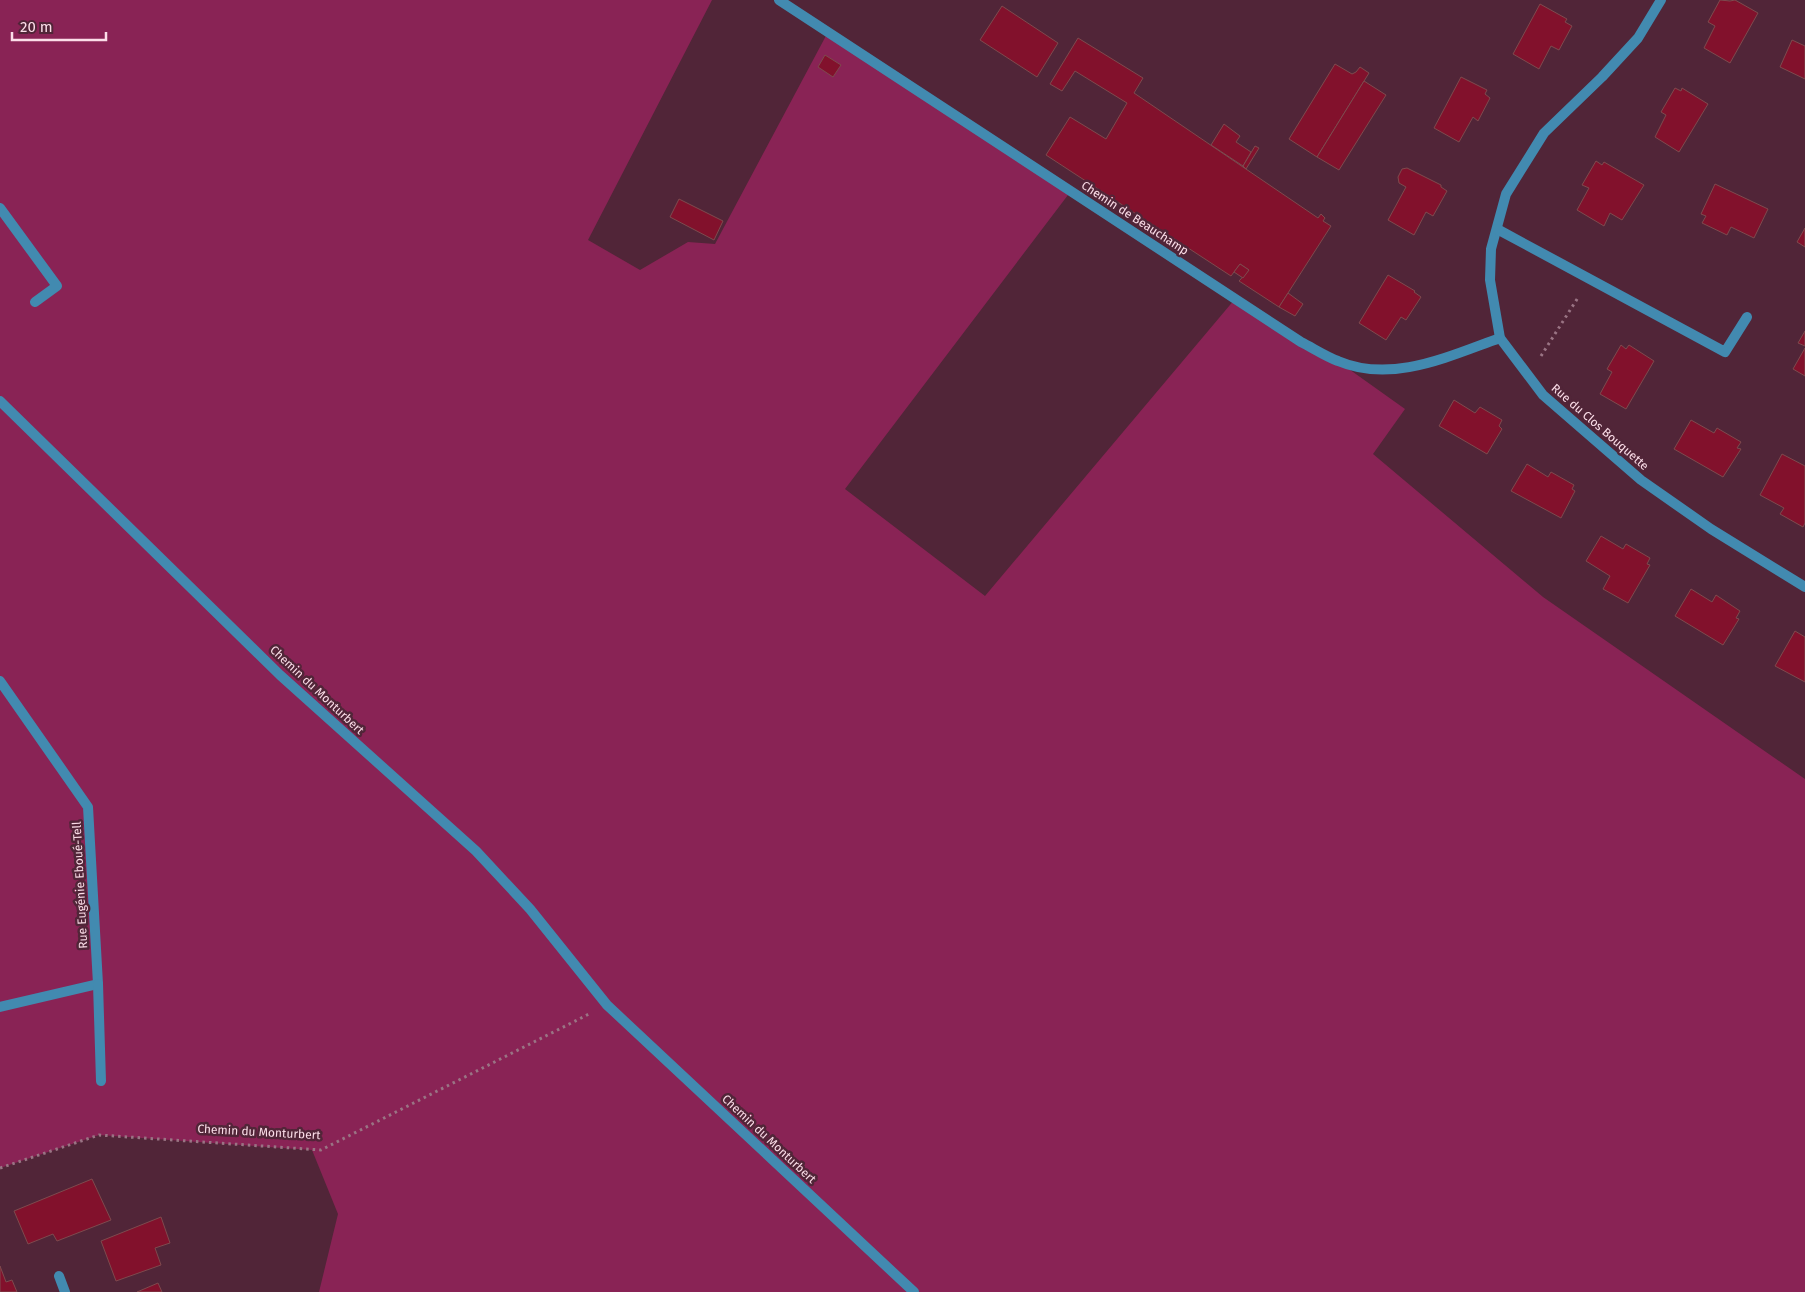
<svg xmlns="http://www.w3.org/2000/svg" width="1805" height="1292" font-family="'Fira Sans',sans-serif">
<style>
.green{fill:#892355}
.building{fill:#82112c;stroke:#7e4a4e}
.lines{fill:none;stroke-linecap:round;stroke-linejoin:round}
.path{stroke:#9a7484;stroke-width:3;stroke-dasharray:2.5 4;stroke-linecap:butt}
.minor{stroke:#428ab0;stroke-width:10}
.labels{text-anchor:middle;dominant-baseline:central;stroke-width:5;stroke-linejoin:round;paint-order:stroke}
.street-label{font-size:12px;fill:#fcdee9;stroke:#512538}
</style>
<rect width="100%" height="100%" fill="#512538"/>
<!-- green -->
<polygon class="green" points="0,0 712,0 588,240 640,270 688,242 715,244 828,32 1071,191 845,489 985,596 1235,299 1339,362 1405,409 1373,454 1543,597 1805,779 1805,1292 319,1292 338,1214 312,1150 99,1135 0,1168"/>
<!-- building -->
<g class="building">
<polygon points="1720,0 1730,1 1735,0 1758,13 1730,63 1704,48 1715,26 1708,22"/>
<polygon points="1540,4 1567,19 1565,22 1572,26 1559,50 1551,46 1539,69 1513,54"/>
<polygon points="1002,6 1058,43 1037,77 980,40"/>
<polygon points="1078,38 1143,78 1134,93 1318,218 1321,214 1325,218 1323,221 1331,226 1279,307 1239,281 1249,270 1240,264 1231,276 1046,155 1070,117 1106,139 1127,103 1075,71 1062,91 1050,84"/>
<polygon points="1792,40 1805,46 1805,79 1780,67"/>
<polygon points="825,55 841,65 833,77 818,67"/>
<polygon points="1335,64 1352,74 1356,72 1360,67 1369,73 1317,157 1289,139"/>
<polygon points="1461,77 1487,90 1485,94 1490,98 1478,121 1473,117 1459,142 1434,128"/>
<polygon points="1364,81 1386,95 1339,170 1317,157"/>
<polygon points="1675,88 1681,91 1682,88 1708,104 1679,152 1655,137 1666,115 1661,112"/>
<polygon points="1224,124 1240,136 1236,142 1251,152 1243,166 1211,145"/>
<polygon points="1255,146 1259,148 1246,169 1243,166"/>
<polygon points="1596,161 1602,165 1604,162 1644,185 1622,220 1610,213 1604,226 1577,210 1589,188 1582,185"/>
<polygon points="1407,168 1441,185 1441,187 1447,191 1433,216 1426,212 1414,235 1388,220 1406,187 1399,183 1398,177 1402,169"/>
<polygon points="1715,184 1768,209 1754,238 1731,227 1727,235 1702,223 1706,216 1701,214"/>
<polygon points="679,199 723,221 714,240 670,217"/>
<polygon points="1805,228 1805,247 1797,242"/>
<polygon points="1240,264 1249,270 1243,278 1234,272"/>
<polygon points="1388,275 1415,291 1414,292 1421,297 1406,320 1401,317 1386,340 1359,323"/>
<polygon points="1288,293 1303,304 1295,316 1279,307"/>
<polygon points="1805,331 1805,346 1798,343"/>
<polygon points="1621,345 1626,349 1629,345 1654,361 1626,409 1600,394 1612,372 1607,369"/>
<polygon points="1805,348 1805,376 1793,369"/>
<polygon points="1454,400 1475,413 1480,407 1502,420 1499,426 1502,429 1487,454 1439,426"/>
<polygon points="1691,420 1714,433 1717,428 1741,442 1737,448 1741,449 1723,477 1674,449"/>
<polygon points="1782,454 1805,466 1805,523 1803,527 1780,514 1784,508 1760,495"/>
<polygon points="1527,464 1548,477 1551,472 1574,485 1572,489 1575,491 1561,518 1511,491"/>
<polygon points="1601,536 1623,549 1626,544 1650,558 1647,564 1650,565 1628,603 1603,589 1610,576 1586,561"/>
<polygon points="1691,589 1712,602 1716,595 1740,611 1736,618 1739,619 1723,645 1675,616"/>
<polygon points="1795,631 1805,637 1805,682 1775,666"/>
<polygon points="92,1179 111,1220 57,1241 53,1234 28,1244 14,1211"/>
<polygon points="161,1217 170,1243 155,1248 161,1265 116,1281 101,1241"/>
<polygon points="0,1266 6,1282 12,1280 17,1292 0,1292"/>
<polygon points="158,1283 162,1292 137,1292"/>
</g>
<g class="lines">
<!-- path -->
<g class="path">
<polyline points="1541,356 1579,296"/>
<polyline points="0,1168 99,1135 321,1150 589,1014"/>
</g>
<!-- minor -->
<g class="minor">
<path d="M 779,0 L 1301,342 C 1313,348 1325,356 1338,361 C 1392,384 1449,356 1500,338"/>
<polyline points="1661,0 1638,38 1602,77 1544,133 1506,194 1491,249 1490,280 1500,338 1543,395 1641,480 1711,529 1805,587"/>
<polyline points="0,208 57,286 35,302"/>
<polyline points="1497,229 1725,352 1747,317"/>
<polyline points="0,401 280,675 476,851 530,909 607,1005 914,1292"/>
<polyline points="0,681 88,807 98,984 0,1007"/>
<polyline points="98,984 101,1081"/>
<polyline points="59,1276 65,1292"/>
</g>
</g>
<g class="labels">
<!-- street labels -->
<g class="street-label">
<text transform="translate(1135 218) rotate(33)">Chemin de Beauchamp</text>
<text transform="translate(1600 427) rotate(41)">Rue du Clos Bouquette</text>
<text transform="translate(317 690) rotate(43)">Chemin du Monturbert</text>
<text transform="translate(80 885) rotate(-93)">Rue Eugénie Eboué-Tell</text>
<text transform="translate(259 1132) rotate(3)">Chemin du Monturbert</text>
<text transform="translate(769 1139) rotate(43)">Chemin du Monturbert</text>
</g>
</g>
<!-- scale -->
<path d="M12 32v8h94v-8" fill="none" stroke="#fcdee9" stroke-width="2.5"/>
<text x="20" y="32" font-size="15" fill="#fcdee9" stroke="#512538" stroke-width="4" paint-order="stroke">20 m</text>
</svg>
